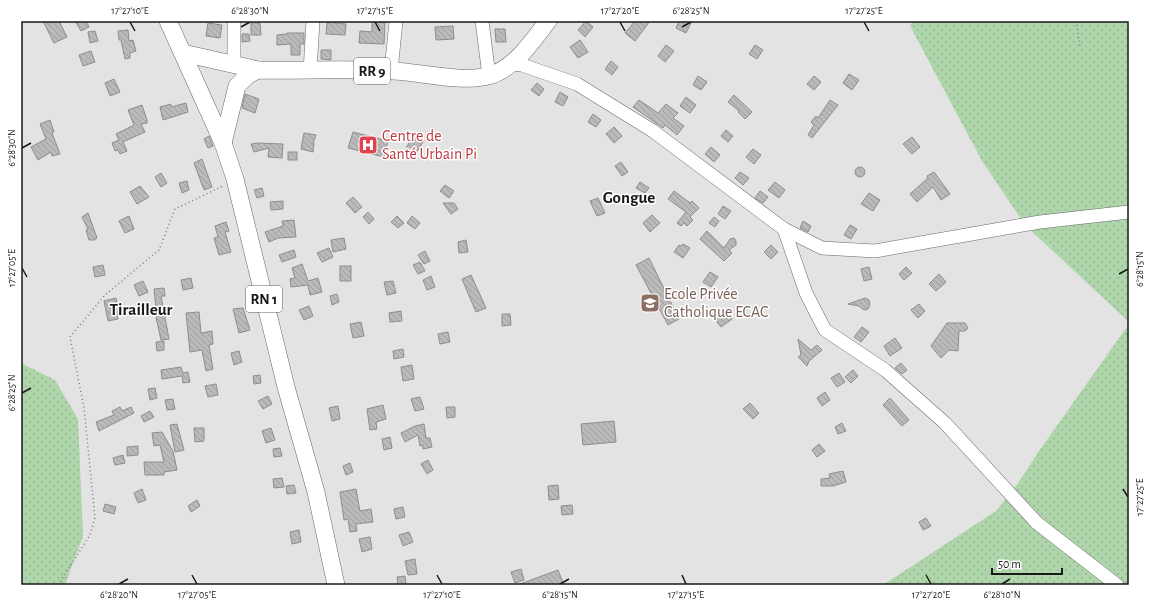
<svg xmlns="http://www.w3.org/2000/svg" width="1150" height="606" font-family="'Alegreya Sans',sans-serif">
<style>
.grass{fill:url(#grass-dots)}
.building{fill:url(#building-back-hatch);stroke:#8e8d8e}
.lines{fill:none;stroke-linecap:round;stroke-linejoin:round}
.minor-casing{stroke:#68696a;stroke-width:14}
.major-casing{stroke:#68696a;stroke-width:18}
.path{stroke:#7c7c7d;stroke-width:1.5;stroke-dasharray:1 3;stroke-linecap:butt}
.minor{stroke:#fff;stroke-width:13}
.major{stroke:#fff;stroke-width:17}
.ticks{fill:none;stroke:#191919;stroke-width:1.5}
.labels{text-anchor:middle;dominant-baseline:central;stroke-width:3;stroke-linejoin:round;paint-order:stroke}
.shield{fill:#fff;stroke:#5e5e5e;stroke-width:1}
.shield-label{font-size:15px;font-weight:bold;fill:#191919}
.health-label{font-size:16px;fill:#be3a42;stroke:#fff;text-anchor:start}
.education-label{font-size:16px;fill:#785e54;stroke:#fff;text-anchor:start}
.neighbourhood-label{font-size:17px;font-weight:bold;fill:#191919;stroke:#fff}
.neatline{fill:none;stroke:#191919;stroke-width:1.5}
.ticks-label{font-size:10px;text-anchor:middle;fill:#191919}
</style>
<defs>
<pattern id="grass-dots" width="8" height="8" patternUnits="userSpaceOnUse"><rect width="8" height="8" fill="#afd5aa"/><path d="M2 2h.1M6 6h.1" fill="none" stroke="#96b692" stroke-width="1.8" stroke-linecap="round"/></pattern>
<pattern id="building-back-hatch" width="6" height="6" patternUnits="userSpaceOnUse"><rect width="6" height="6" fill="#bbbabb"/><path d="M-1 5l2 2M0 0l6 6M5-1l2 2" fill="none" stroke="#a09fa0"/></pattern>
</defs>
<rect width="100%" height="100%" fill="#e3e3e4"/>
<!-- grass -->
<g class="grass">
<polygon points="913,21 1129,21 1129,322 1025,225 982,161 910,26"/>
<polygon points="1129,324 1129,585 883,585 996,511 1019,482 1039,451"/>
<polygon points="21,363 55,380 78,419 83,536 65,585 21,585"/>
</g>
<!-- building -->
<g class="building">
<polygon points="43,21 59,21 67,37 54,43"/>
<polygon points="75,21 86,21 89,27 81,31"/>
<polygon points="586,21 593,27 585,37 578,30"/>
<polygon points="635,21 650,21 635,41 625,33"/>
<polygon points="679,21 692,21 686,33 676,28"/>
<polygon points="327,22 346,24 345,35 326,34"/>
<polygon points="372,22 385,22 384,44 359,43 360,31 372,32"/>
<polygon points="208,23 222,25 220,38 206,36"/>
<polygon points="251,23 260,23 261,35 251,35"/>
<polygon points="453,26 454,39 436,40 435,27"/>
<polygon points="495,29 505,29 506,42 496,42"/>
<polygon points="128,30 129,41 133,40 136,51 130,53 130,58 125,59 121,40 119,40 118,31"/>
<polygon points="95,31 98,41 90,43 88,32"/>
<polygon points="287,33 304,33 304,44 300,44 300,55 291,55 291,44 277,45 277,35 287,34"/>
<polygon points="242,34 249,34 250,41 242,42"/>
<polygon points="580,40 588,52 578,58 570,47"/>
<polygon points="666,45 674,51 665,62 658,56"/>
<polygon points="755,45 763,50 757,59 749,54"/>
<polygon points="321,50 331,50 331,60 321,59"/>
<polygon points="91,51 95,62 83,66 79,55"/>
<polygon points="611,61 618,67 612,75 605,69"/>
<polygon points="849,74 859,80 852,90 843,83"/>
<polygon points="698,76 707,82 701,90 693,85"/>
<polygon points="814,76 821,82 814,90 807,84"/>
<polygon points="114,79 120,92 110,96 105,83"/>
<polygon points="537,83 544,89 539,96 531,90"/>
<polygon points="560,92 568,97 563,106 555,102"/>
<polygon points="245,94 259,99 255,113 242,108"/>
<polygon points="734,95 752,112 745,119 738,112 739,111 728,102"/>
<polygon points="686,97 696,105 690,113 680,106"/>
<polygon points="639,100 658,113 666,104 678,113 673,118 684,126 677,135 665,125 663,128 633,107"/>
<polygon points="830,100 838,105 812,138 808,135 814,125 811,122 816,116 818,118"/>
<polygon points="186,103 188,112 163,120 160,107 171,104 171,107"/>
<polygon points="142,105 147,120 147,123 141,124 145,132 123,142 127,151 120,154 118,150 115,151 112,143 119,140 116,134 134,125 128,110"/>
<polygon points="593,114 601,120 596,127 588,122"/>
<polygon points="50,120 54,132 52,133 60,154 52,156 51,152 38,160 31,147 46,139 40,124"/>
<polygon points="614,127 622,136 614,143 606,134"/>
<polygon points="726,130 733,136 728,142 721,136"/>
<polygon points="353,132 388,141 384,157 348,148"/>
<polygon points="304,133 316,135 313,143 314,143 313,152 301,149"/>
<polygon points="414,134 424,140 415,155 405,150"/>
<polygon points="209,136 213,146 208,148 204,139"/>
<polygon points="912,137 920,147 912,154 903,144"/>
<polygon points="257,143 283,144 282,158 268,157 269,148 254,152 251,144"/>
<polygon points="711,147 720,155 714,162 705,154"/>
<polygon points="753,149 761,155 754,164 746,157"/>
<rect x="288" y="152" width="9" height="8"/>
<polygon points="202,159 212,187 204,190 194,163"/>
<polygon points="621,162 628,172 622,176 615,166"/>
<circle cx="860" cy="172" r="5"/>
<polygon points="740,172 749,178 743,185 735,178"/>
<polygon points="934,172 950,194 941,200 933,187 917,202 910,194 928,178 927,176"/>
<polygon points="161,173 167,183 161,187 155,177"/>
<polygon points="187,181 189,190 182,193 179,183"/>
<polygon points="640,182 649,188 645,193 636,188"/>
<polygon points="775,182 785,190 779,198 768,190"/>
<polygon points="445,185 454,191 449,198 440,191"/>
<polygon points="140,186 149,197 137,204 130,192"/>
<polygon points="262,188 264,196 257,198 254,190"/>
<polygon points="674,191 690,203 692,201 699,208 690,217 693,220 687,226 684,223 681,226 677,223 686,212 668,199"/>
<polygon points="760,191 768,197 763,203 755,198"/>
<polygon points="869,193 880,200 873,211 861,204"/>
<polygon points="353,197 362,207 355,213 346,203"/>
<polygon points="598,198 605,213 597,216 590,201"/>
<polygon points="283,201 283,209 271,210 270,202"/>
<polygon points="443,203 454,203 458,209 451,214"/>
<polygon points="723,206 731,211 725,219 718,214"/>
<polygon points="368,212 374,219 369,224 363,217"/>
<polygon points="88,213 97,238 94,240 89,240 86,230 88,229 82,217"/>
<polygon points="652,215 660,223 650,232 643,223"/>
<polygon points="129,216 134,229 125,233 119,221"/>
<polygon points="397,216 404,223 398,228 391,222"/>
<polygon points="412,216 420,223 415,229 407,223"/>
<polygon points="714,217 719,221 715,227 709,223"/>
<polygon points="294,220 296,237 278,238 269,242 265,232 283,226 282,221"/>
<polygon points="803,221 811,226 808,232 800,228"/>
<polygon points="226,222 229,231 225,232 231,252 219,255 214,238 218,237 215,226"/>
<polygon points="850,225 857,229 851,239 844,235"/>
<polygon points="707,231 724,248 730,239 734,238 736,241 736,245 729,250 732,253 724,261 700,239"/>
<polygon points="344,238 346,249 333,252 331,240"/>
<polygon points="466,240 468,252 459,253 458,242"/>
<polygon points="683,244 690,248 683,258 674,252 679,245 681,246"/>
<polygon points="771,245 778,252 771,259 764,252"/>
<polygon points="329,248 333,257 322,262 317,253"/>
<polygon points="294,250 296,257 282,262 279,255"/>
<polygon points="425,251 430,261 424,264 418,255"/>
<polygon points="649,258 679,319 668,325 636,265"/>
<polygon points="420,262 425,271 418,274 413,265"/>
<polygon points="302,264 308,281 318,278 322,292 310,295 308,285 291,287 290,279 295,278 292,268"/>
<polygon points="103,265 105,275 95,277 93,267"/>
<rect x="340" y="266" width="11" height="15"/>
<polygon points="869,267 872,279 864,281 861,269"/>
<polygon points="906,267 912,273 904,280 899,274"/>
<polygon points="710,272 718,277 711,287 703,282"/>
<polygon points="939,274 946,282 936,291 929,284"/>
<polygon points="471,275 486,308 476,312 462,279"/>
<polygon points="431,276 435,287 427,290 423,280"/>
<polygon points="191,278 193,288 183,290 181,280"/>
<polygon points="143,281 148,292 139,296 134,285"/>
<polygon points="393,281 396,293 387,295 384,282"/>
<polygon points="164,288 165,296 161,296 169,339 161,340 154,308 156,308 154,289"/>
<polygon points="337,294 339,302 332,305 330,296"/>
<polygon points="116,298 119,311 117,312 118,319 108,321 104,301"/>
<polygon points="865,298 869,300 870,304 868,309 864,310 859,306 848,304"/>
<polygon points="919,304 925,311 918,318 911,310"/>
<polygon points="309,306 313,316 304,320 299,310"/>
<polygon points="243,308 250,330 239,333 233,309"/>
<polygon points="725,310 732,319 721,327 714,318"/>
<polygon points="401,311 402,321 390,322 389,313"/>
<polygon points="199,312 201,333 212,331 213,344 209,345 213,369 206,371 202,350 190,352 186,313"/>
<polygon points="502,314 510,314 511,325 502,326"/>
<polygon points="361,322 364,336 353,338 350,324"/>
<polygon points="947,323 965,323 968,328 965,331 959,331 958,351 949,350 941,358 931,346"/>
<polygon points="862,327 869,332 861,342 854,337"/>
<polygon points="448,332 450,342 440,344 438,334"/>
<polygon points="895,338 902,348 890,356 884,346"/>
<polygon points="798,339 811,350 817,345 822,350 809,361 807,366 798,357 801,355"/>
<polygon points="164,341 164,350 157,351 156,342"/>
<polygon points="403,349 404,357 394,359 393,351"/>
<polygon points="239,351 242,362 234,365 231,353"/>
<polygon points="901,363 907,370 902,374 895,368"/>
<polygon points="412,365 414,379 403,381 401,367"/>
<polygon points="181,367 183,373 188,372 190,382 183,383 182,376 162,379 161,370"/>
<polygon points="853,370 858,376 851,383 845,377"/>
<polygon points="839,373 845,382 837,387 831,378"/>
<polygon points="260,375 261,383 254,384 253,376"/>
<polygon points="216,384 218,395 208,397 205,386"/>
<polygon points="155,388 157,398 150,400 148,389"/>
<polygon points="825,392 830,400 822,406 817,398"/>
<polygon points="268,396 272,404 263,409 258,401"/>
<polygon points="420,397 424,409 415,411 411,399"/>
<polygon points="890,398 909,420 902,426 883,405"/>
<polygon points="173,399 175,409 167,410 165,400"/>
<polygon points="750,403 759,413 753,419 743,409"/>
<polygon points="383,405 386,419 376,422 377,429 370,430 367,409"/>
<polygon points="338,406 340,419 332,421 329,408"/>
<polygon points="120,407 122,411 131,407 134,413 99,431 96,422 114,415 112,411"/>
<polygon points="446,407 455,407 455,417 447,418"/>
<polygon points="150,411 154,417 144,422 141,416"/>
<polygon points="614,421 616,442 583,445 581,424"/>
<polygon points="842,423 846,431 838,434 835,427"/>
<polygon points="177,424 184,450 175,452 170,425"/>
<polygon points="424,424 426,438 430,438 432,447 423,449 423,445 420,446 418,435 405,442 401,433 415,426"/>
<polygon points="194,428 204,428 204,441 195,442"/>
<polygon points="271,428 275,440 266,443 262,431"/>
<polygon points="162,432 173,451 177,470 164,472 164,475 145,475 144,462 164,462 160,445 154,446 152,433"/>
<polygon points="390,437 392,448 384,450 382,439"/>
<polygon points="819,444 825,451 817,457 812,450"/>
<polygon points="138,446 138,455 127,456 127,447"/>
<polygon points="280,448 282,456 274,457 273,449"/>
<polygon points="123,455 125,463 115,465 113,458"/>
<polygon points="428,460 433,470 427,474 421,464"/>
<polygon points="350,463 353,472 346,475 343,466"/>
<polygon points="843,471 846,482 833,486 821,486 821,479 830,478 829,474"/>
<polygon points="282,478 284,487 274,488 273,479"/>
<polygon points="294,485 296,493 287,494 286,486"/>
<polygon points="558,485 559,499 549,500 548,486"/>
<polygon points="142,489 146,500 138,503 134,493"/>
<polygon points="356,489 360,511 371,509 373,522 356,524 357,531 350,532 348,519 344,520 340,492"/>
<polygon points="197,500 200,506 191,512 188,506"/>
<polygon points="105,504 116,507 114,514 103,511"/>
<polygon points="572,505 573,514 562,515 561,506"/>
<polygon points="403,507 405,517 396,519 394,509"/>
<polygon points="926,518 931,526 923,530 919,522"/>
<polygon points="299,530 301,542 292,544 290,532"/>
<polygon points="409,532 413,542 403,546 399,535"/>
<polygon points="370,537 372,549 362,552 359,539"/>
<polygon points="415,559 417,574 408,575 405,561"/>
<polygon points="521,569 524,580 515,583 511,572"/>
<polygon points="558,570 564,585 521,585 520,584"/>
<polygon points="405,576 406,585 398,585 397,577"/>
</g>
<g class="lines">
<!-- minor casing -->
<g class="minor-casing">
<g id="minor">
<polyline points="234,21 234,66"/>
<polyline points="482,21 489,76"/>
<polyline points="511,64 522,65 577,84 653,131 784,229 822,248 875,251 1040,222 1129,212"/>
<polyline points="310,71 313,21"/>
<polyline points="391,71 396,21"/>
<polyline points="784,229 806,293 825,330 885,370 945,423 1037,523 1117,585"/>
</g>
</g>
<!-- major casing -->
<g class="major-casing">
<g id="major">
<polyline points="168,21 223,143 235,179 286,387 316,492 336,585"/>
<polyline points="183,53 258,70"/>
<path d="M 223,143 L 237,86 L 248,75 L 258,70 C 303,71 348,68 392,71 C 422,72 459,83 488,76 C 515,69 532,41 548,21"/>
</g>
</g>
<!-- path -->
<g class="path">
<polyline points="1076,21 1080,46"/>
<polyline points="58,585 90,535 95,518 84,408 70,337 105,295 159,250 175,209 223,186"/>
</g>
<!-- minor -->
<use href="#minor" class="minor"/>
<!-- major -->
<use href="#major" class="major"/>
</g>
<!-- ticks -->
<path class="ticks" d="M 130,22 L 135,31M 375,22 L 380,31M 620,22 L 625,31M 864,22 L 869,31M 241,27 L 250,22M 682,27 L 691,22M 22,148 L 31,143M 22,268 L 27,277M 1119,274 L 1128,269M 22,393 L 31,388M 1123,489 L 1128,497M 192,575 L 197,584M 437,575 L 442,584M 682,575 L 686,584M 926,575 L 931,584M 119,584 L 128,579M 560,584 L 569,579M 1002,584 L 1010,579"/>
<!-- icons -->
<defs>
<g id="hospital-square" transform="scale(1)"><rect x="-9" y="-9" width="18" height="18" rx="4" fill="#e0444e" stroke="#fff"/><path d="M-5-5h3v3.5h4V-5h3V5h-3V1.5h-4V5h-3Z" fill="#fff"/></g>
<g id="school-square" transform="scale(1)"><rect x="-9" y="-9" width="18" height="18" rx="4" fill="#8d6e63" stroke="#fff"/><path d="M0-5L7-2L0 1L-7-2ZM-4 1L0 2.5L4 1V4Q0 6-4 4Z" fill="#fff"/></g>
</defs>
<g fill-rule="evenodd">
<use href="#hospital-square" x="368" y="145"/>
<use href="#school-square" x="650" y="303"/>
</g>
<g class="labels">
<!-- shield labels -->
<g class="shield">
<rect x="354" y="58" width="36" height="26" rx="3"/>
<rect x="246" y="286" width="36" height="26" rx="3"/>
</g>
<g class="shield-label">
<text x="372" y="71">RR 9</text>
<text x="264" y="299">RN 1</text>
</g>
<!-- health labels -->
<g class="health-label">
<text x="382" y="136">Centre de<tspan x="382" dy="18">Santé Urbain Pi</tspan></text>
</g>
<!-- education labels -->
<g class="education-label">
<text x="664" y="294">Ecole Privée<tspan x="664" dy="18">Catholique ECAC</tspan></text>
</g>
<!-- neighbourhood labels -->
<g class="neighbourhood-label">
<text x="629" y="197">Gongue</text>
<text x="141" y="309">Tirailleur</text>
</g>
</g>
<!-- border -->
<rect width="1150" height="606" fill="none" stroke="#ffffff" stroke-width="44"/>
<!-- scale -->
<path d="M992 568v6h70v-6" fill="none" stroke="#191919" stroke-width="2"/>
<text x="998" y="568" font-size="12" fill="#191919" stroke="#ffffff" stroke-width="3" paint-order="stroke">50 m</text>
<rect x="22" y="22" width="1106" height="562" class="neatline"/>
<g class="ticks-label">
<text x="130" y="14">17°27'10"E</text>
<text x="250" y="14">6°28'30"N</text>
<text x="375" y="14">17°27'15"E</text>
<text x="620" y="14">17°27'20"E</text>
<text x="691" y="14">6°28'25"N</text>
<text x="864" y="14">17°27'25"E</text>
<text transform="translate(11 148) rotate(-90)" y="4">6°28'30"N</text>
<text transform="translate(11 268) rotate(-90)" y="4">17°27'05"E</text>
<text transform="translate(1139 269) rotate(-90)" y="4">6°28'15"N</text>
<text transform="translate(11 393) rotate(-90)" y="4">6°28'25"N</text>
<text transform="translate(1139 497) rotate(-90)" y="4">17°27'25"E</text>
<text x="119" y="598">6°28'20"N</text>
<text x="197" y="598">17°27'05"E</text>
<text x="442" y="598">17°27'10"E</text>
<text x="560" y="598">6°28'15"N</text>
<text x="686" y="598">17°27'15"E</text>
<text x="931" y="598">17°27'20"E</text>
<text x="1002" y="598">6°28'10"N</text>
</g>
</svg>
